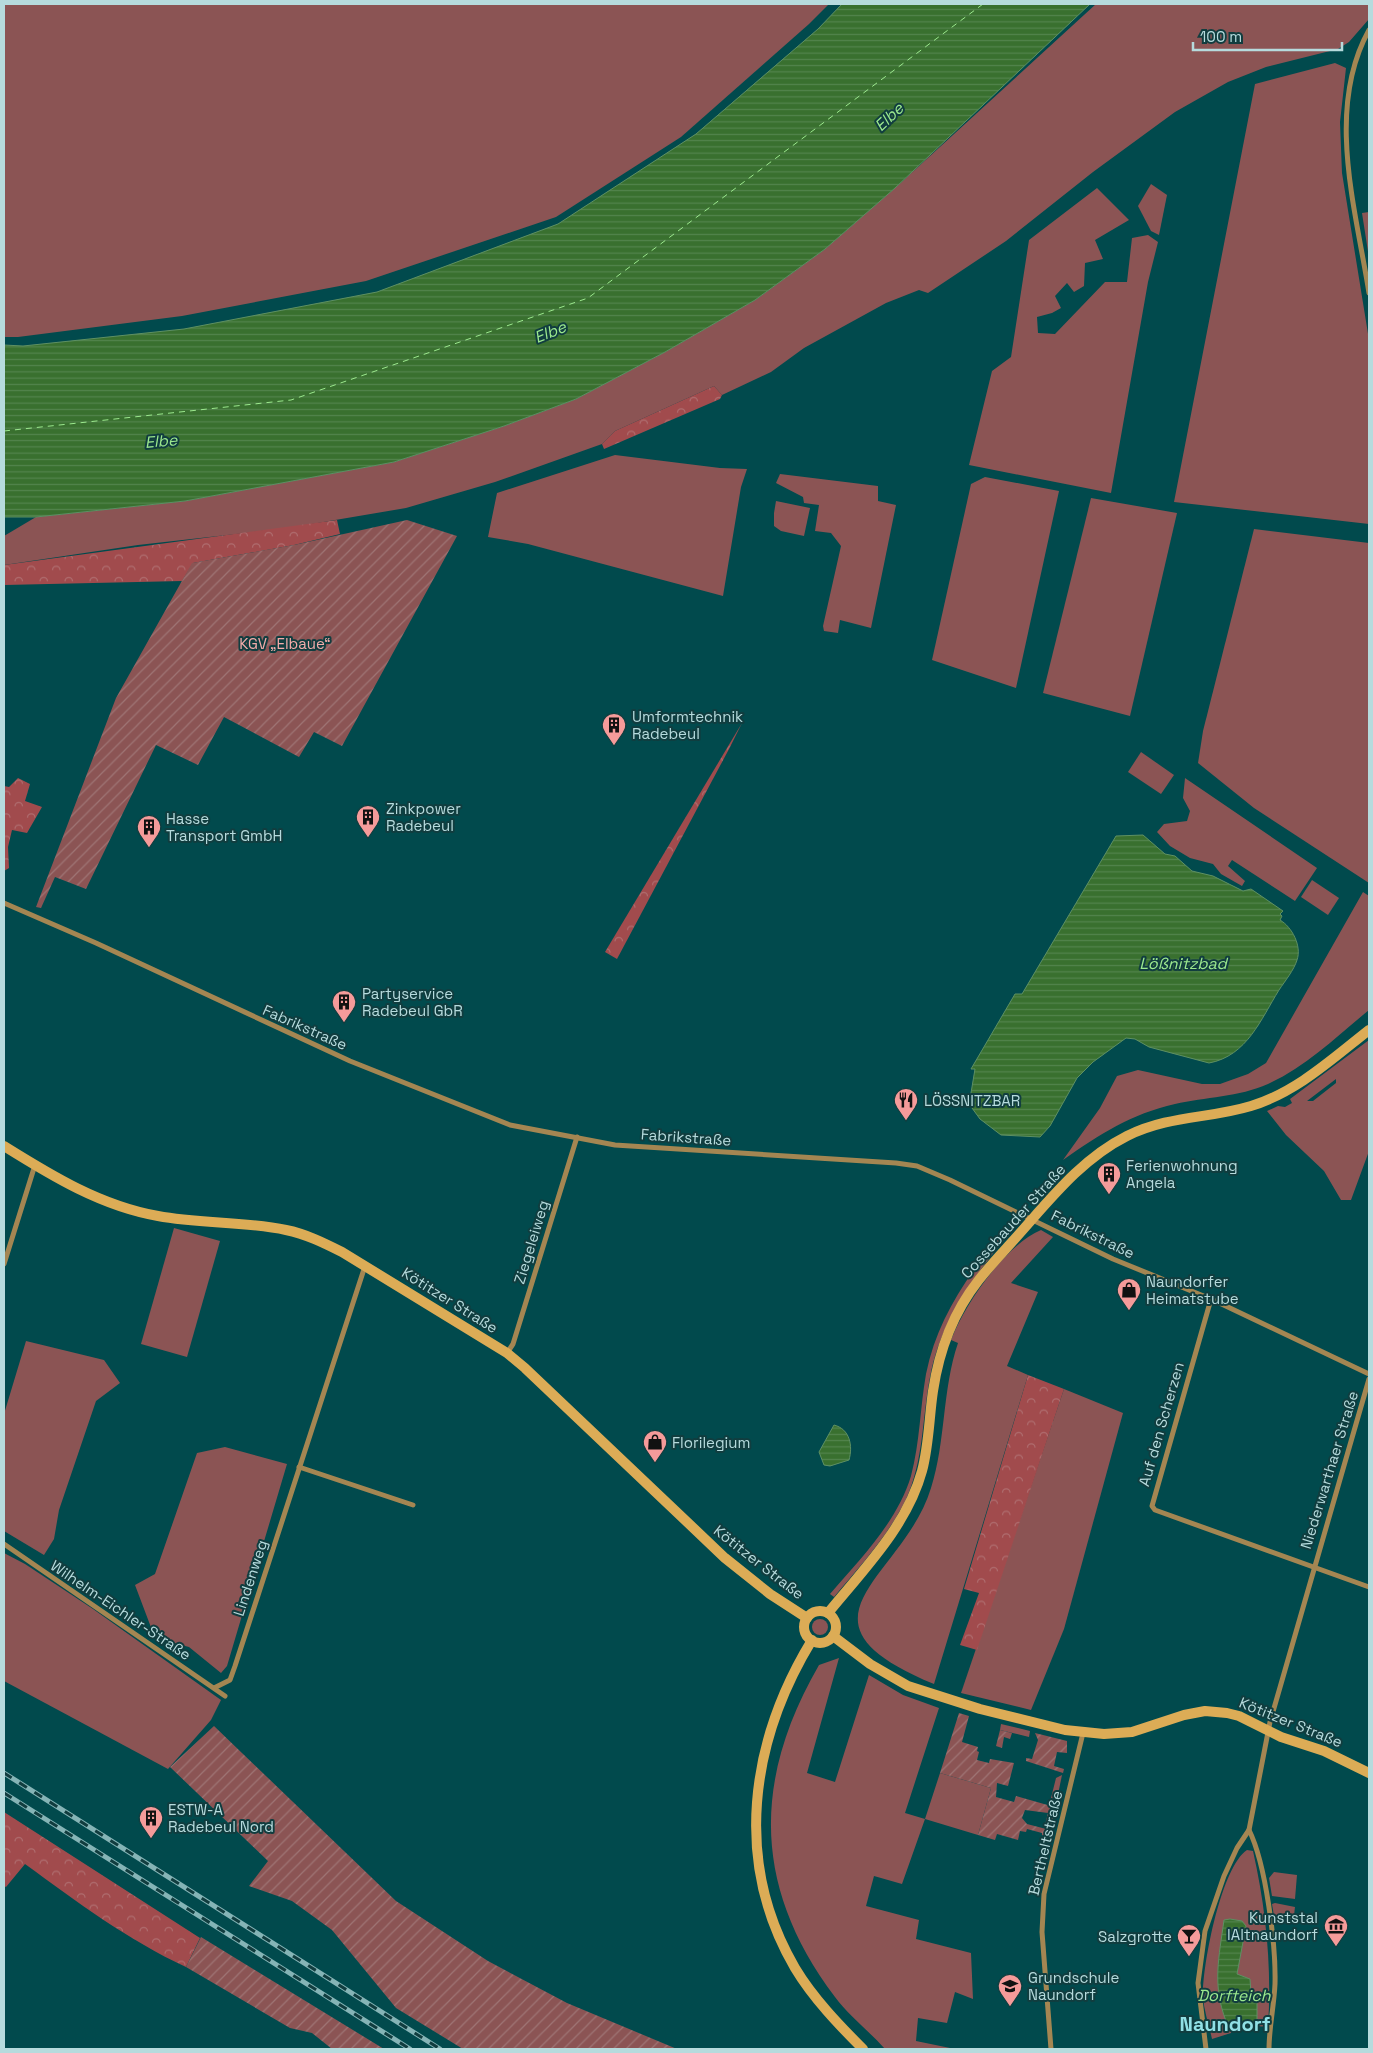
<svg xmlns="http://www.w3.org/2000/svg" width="1373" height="2053" font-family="'Space Grotesk',sans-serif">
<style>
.grass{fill:#8b5454;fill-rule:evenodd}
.forest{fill:url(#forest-crowns)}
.garden{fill:url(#garden-furrows)}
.water{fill:url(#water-rules);stroke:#5e9063}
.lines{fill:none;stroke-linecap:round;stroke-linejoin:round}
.ferry{stroke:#9ce98e;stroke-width:1;stroke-dasharray:6 5;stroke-linecap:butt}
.street{stroke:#a48652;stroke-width:5}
.secondary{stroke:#dcac56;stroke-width:10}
.rail-casing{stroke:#85b4b6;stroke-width:5}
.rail{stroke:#113d3f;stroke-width:3;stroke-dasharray:9;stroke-linecap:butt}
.labels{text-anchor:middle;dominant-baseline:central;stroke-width:4;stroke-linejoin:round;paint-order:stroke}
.park-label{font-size:15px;fill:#f4acaa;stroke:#113d3f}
.poi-label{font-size:15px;fill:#b6dbdd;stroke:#113d3f;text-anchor:start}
.street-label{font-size:15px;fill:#b6dbdd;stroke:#113d3f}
.water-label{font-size:16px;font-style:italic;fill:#9ce98e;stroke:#113d3f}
.district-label{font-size:20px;font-weight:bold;fill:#90e0e5;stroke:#113d3f}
</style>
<defs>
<pattern id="forest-crowns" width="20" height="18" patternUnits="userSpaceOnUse" patternTransform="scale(1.25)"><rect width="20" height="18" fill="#a14b4d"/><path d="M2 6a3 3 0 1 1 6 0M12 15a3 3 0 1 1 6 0" fill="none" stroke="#af6d6f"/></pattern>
<pattern id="garden-furrows" width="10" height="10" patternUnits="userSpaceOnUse" patternTransform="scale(1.25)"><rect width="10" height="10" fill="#8b5454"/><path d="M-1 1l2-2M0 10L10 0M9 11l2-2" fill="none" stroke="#9e7474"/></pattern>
<pattern id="water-rules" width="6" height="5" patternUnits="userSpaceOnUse" patternTransform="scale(1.25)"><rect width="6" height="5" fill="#39702f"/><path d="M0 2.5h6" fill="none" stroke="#53844d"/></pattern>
</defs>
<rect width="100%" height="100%" fill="#014a4d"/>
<!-- grass -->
<g class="grass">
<polygon points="4,4 829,4 809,24 681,137 556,217 366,281 182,316 18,337 4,337"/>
<polygon points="1096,4 1369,4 1369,19 1349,42 1338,49 1266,67 1228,82 1175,112 1093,172 1006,241 928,293 919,290 886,303 804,348 771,372 722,395 714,386 615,431 602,444 495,482 406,508 288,528 138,545 4,565 4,536 36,517 185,501 394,462 504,426 576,399 665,352 755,300 825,249 895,188"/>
<polygon points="1335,63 1346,68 1340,122 1342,173 1369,340 1369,524 1174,502 1255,84"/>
<polygon points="1151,184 1167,195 1159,235 1151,231 1138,206"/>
<polygon points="1097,188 1129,220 1095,240 1103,259 1085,263 1084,286 1074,292 1067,283 1055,296 1061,308 1052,313 1037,317 1038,333 1055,334 1105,282 1127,282 1132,238 1148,235 1158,242 1148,282 1111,493 969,465 992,371 1011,357 1029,240"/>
<polygon points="1369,212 1369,258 1362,213"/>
<polygon points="615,455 720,468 747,469 741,487 723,596 528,544 488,537 497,493"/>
<polygon points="780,474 878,486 878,501 896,505 871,628 840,620 838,633 824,631 823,626 841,546 831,533 815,531 819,505 804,503 803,497 776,483"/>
<polygon points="985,477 1059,491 1016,688 932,660 971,484"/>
<polygon points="1091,498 1177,513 1130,716 1043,693"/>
<polygon points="776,501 810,508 804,536 781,531 774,526 774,513"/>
<polygon points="1254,529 1369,543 1369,883 1254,808 1198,763 1203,731"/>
<polygon points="1141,752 1174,775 1161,794 1128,772"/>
<polygon points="1185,778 1317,868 1295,901 1232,860 1228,866 1245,881 1242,886 1221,874 1213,864 1190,858 1170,846 1157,832 1164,824 1187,821 1190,811 1183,798"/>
<polygon points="1312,880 1339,898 1328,915 1301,897"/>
<path d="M 1363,892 L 1369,896 L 1369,1010 C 1336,1037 1307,1066 1268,1084 C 1239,1097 1205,1097 1175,1104 C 1131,1114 1100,1134 1063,1160 L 1100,1108 L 1117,1076 L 1138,1070 L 1202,1084 L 1220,1084 L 1248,1074 L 1266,1063 Z"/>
<path d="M 1369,1040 L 1369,1151 L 1351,1200 L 1341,1200 L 1324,1171 L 1286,1135 L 1267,1111 L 1278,1106 L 1285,1107 L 1292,1103 L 1290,1099 ZM 1336,1079 L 1336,1083 L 1313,1101 L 1307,1101 Z"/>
<path d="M 1013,1225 L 1009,1234 C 973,1277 941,1320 930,1377 C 922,1418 924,1460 906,1499 C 888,1536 860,1566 834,1597 L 830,1594 C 861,1558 897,1522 911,1476 C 920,1442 920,1408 926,1374 C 935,1330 955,1295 982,1259 C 992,1247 1001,1235 1013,1225 Z"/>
<polygon points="174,1228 220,1241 187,1357 141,1344"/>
<path d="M 1041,1230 L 1053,1237 L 1011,1283 L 1038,1292 L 1007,1366 L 1028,1375 L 934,1684 C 779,1620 904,1578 931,1488 C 946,1441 942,1390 958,1343 L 951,1340 C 965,1304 1005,1245 1041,1230 Z"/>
<polygon points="26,1341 104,1360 120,1383 96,1401 59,1510 54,1539 44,1555 4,1531 4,1414"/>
<polygon points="1064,1389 1123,1413 1064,1629 1031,1710 961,1693"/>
<polygon points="225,1447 287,1464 227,1666 221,1673 189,1647 155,1638 135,1585 155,1574 197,1453"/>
<polygon points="4,1553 25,1564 93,1609 221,1700 211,1720 168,1769 4,1681"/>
<circle cx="820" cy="1627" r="8"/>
<path d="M 839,1658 L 807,1773 L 835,1782 L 869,1675 L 903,1695 L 939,1708 L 905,1813 L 925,1819 L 940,1773 L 991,1788 L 978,1835 L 925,1819 L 902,1884 L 874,1876 L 866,1906 L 919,1920 L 916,1939 L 971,1953 L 973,1999 L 955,1992 L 947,2023 L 918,2018 L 916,2041 L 955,2049 L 885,2049 C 869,2031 849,2016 835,1997 C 753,1888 752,1781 819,1665 Z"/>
<polygon points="1001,1724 1030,1731 1029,1737 1000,1730"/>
<polygon points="1062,1775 1057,1799 1051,1798 1056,1778"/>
<path d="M 1247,1850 L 1253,1851 C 1266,1909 1272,1967 1268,2027 L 1233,2024 L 1231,2033 L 1212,2039 C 1209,2025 1204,2011 1203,1997 C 1202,1967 1221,1867 1247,1850 Z"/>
<polygon points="1274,1872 1297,1875 1295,1899 1272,1896 1269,1878"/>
<polygon points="1275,1903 1295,1907 1293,1924 1275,1922 1272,1904"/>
</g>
<!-- forest -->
<g class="forest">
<polygon points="714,386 722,395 720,399 604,449 602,444 615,431"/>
<polygon points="337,520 340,534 294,545 193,563 182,581 4,585 4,565"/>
<polygon points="742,723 729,749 617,959 605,952"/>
<polygon points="18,778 30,784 25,801 42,807 27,833 12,830 8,847 9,868 4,871 4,786 9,787"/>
<polygon points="1028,1375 1064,1389 977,1650 960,1645 979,1593 964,1589"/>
<path d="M 4,1812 L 200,1938 L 186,1967 C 128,1940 77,1902 25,1864 L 6,1887 L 4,1886 Z"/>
</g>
<!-- garden -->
<g class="garden">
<polygon points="407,520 457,536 342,746 314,732 299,757 224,717 198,765 156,745 86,889 55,877 41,908 36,907 116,698 192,563 294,545"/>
<polygon points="959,1713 969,1716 962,1742 978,1747 977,1751 979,1752 977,1760 989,1763 990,1759 1014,1763 1008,1786 997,1783 996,1797 1014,1802 1016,1796 1051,1806 1050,1811 1054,1812 1051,1827 1045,1825 1048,1813 1025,1810 1022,1818 1027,1824 1050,1830 1048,1837 1042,1835 1042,1833 1027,1829 1026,1832 1020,1831 1018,1840 997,1834 995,1840 978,1835 991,1788 940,1773"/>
<polygon points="214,1726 396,1901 488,1961 567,2003 677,2049 463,2049 396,2008 332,1930 292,1901 249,1886 268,1861 170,1767"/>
<polygon points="1000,1730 1012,1733 1010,1739 1004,1737 1002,1748 996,1746"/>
<polygon points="1035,1733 1067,1741 1067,1753 1057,1752 1054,1766 1064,1769 1063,1773 1026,1761 1026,1758 1032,1759 1038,1740"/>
<polygon points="201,1937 384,2049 332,2049 312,2033 290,2028 186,1967"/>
</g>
<!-- water -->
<g class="water">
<polygon points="842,4 1090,4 895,188 825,249 755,300 665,352 576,399 504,426 394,462 185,501 36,517 4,517 4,345 23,346 184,329 377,292 558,224 696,134 818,29"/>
<path d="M 1143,835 L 1165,854 L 1175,856 L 1192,871 L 1213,876 L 1243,891 L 1251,889 L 1283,911 L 1280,914 L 1282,916 L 1280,920 C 1292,927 1302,946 1297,960 C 1294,970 1285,981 1279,990 C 1261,1019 1247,1056 1209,1063 L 1149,1047 L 1135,1039 L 1126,1038 L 1093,1062 L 1077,1078 L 1050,1126 L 1040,1137 L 1001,1135 L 980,1119 L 972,1108 L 970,1099 L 975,1069 L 971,1069 L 1015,994 L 1022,994 L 1116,836 Z"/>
<path d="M 834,1425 C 850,1429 853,1446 849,1460 L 830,1466 L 824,1465 L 819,1452 Z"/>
<path d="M 1230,1919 L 1242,1921 L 1246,1926 L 1237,1974 L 1250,1979 L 1251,1994 L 1257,1995 L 1257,2024 L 1226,2021 C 1212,1985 1219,1957 1224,1920 Z"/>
</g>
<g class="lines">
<!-- ferry -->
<polyline class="ferry" points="4,431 291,400 588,298 983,4"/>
<!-- street -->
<g class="street">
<path d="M 1369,30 C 1325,109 1356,210 1369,293"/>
<polyline points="4,903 96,943 350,1061 510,1125 615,1145 896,1163 917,1166 950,1180 1113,1259 1211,1299 1369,1374"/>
<polyline points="4,1264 35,1165"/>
<polyline points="1211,1299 1152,1506 1155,1510 1369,1587"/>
<polyline points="507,1353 513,1344 577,1137"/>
<polyline points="299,1467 413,1505"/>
<polyline points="4,1544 225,1696"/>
<polyline points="214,1688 230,1680 235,1666 365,1266"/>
<path d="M 1249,1830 C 1266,1864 1276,1946 1275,1984 C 1274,2006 1269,2028 1269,2049"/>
<polyline points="1051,2049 1042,1932 1044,1894 1083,1733"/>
<polyline points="1206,2049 1198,1983 1205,1931 1224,1876 1237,1848 1249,1830 1270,1722 1369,1379"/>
</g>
<!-- secondary -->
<g class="secondary">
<path d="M 4,1146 C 52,1176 101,1206 158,1216 C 200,1224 244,1221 286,1230 C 306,1234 324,1243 342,1252 L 507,1353 L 525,1368 L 725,1558 L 770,1594 L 807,1618"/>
<circle cx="820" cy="1627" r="16"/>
<path d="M 828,1613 C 863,1570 907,1526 922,1471 C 929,1445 929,1418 933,1391 C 939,1351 953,1313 978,1281 C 991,1264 1006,1249 1020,1233 C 1052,1197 1083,1158 1127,1136 C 1170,1115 1208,1119 1251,1106 C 1297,1092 1333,1058 1369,1030"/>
<polyline points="833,1636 870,1664 908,1686 980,1709 1065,1730 1104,1734 1132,1732 1184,1715 1205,1711 1227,1713 1239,1716 1281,1737 1324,1751 1369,1773"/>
<path d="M 812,1640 C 750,1742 733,1862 795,1968 C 813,1998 839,2025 863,2049"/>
</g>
<!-- rail casing -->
<g class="rail-casing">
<g id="rail">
<polyline points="4,1773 440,2049"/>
<polyline points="4,1793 410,2049"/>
</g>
</g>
<!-- rail -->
<use href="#rail" class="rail"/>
</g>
<!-- icons -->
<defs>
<g id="building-pin" transform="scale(1.25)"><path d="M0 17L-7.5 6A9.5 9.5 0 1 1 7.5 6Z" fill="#f59b9a" stroke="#113d3f"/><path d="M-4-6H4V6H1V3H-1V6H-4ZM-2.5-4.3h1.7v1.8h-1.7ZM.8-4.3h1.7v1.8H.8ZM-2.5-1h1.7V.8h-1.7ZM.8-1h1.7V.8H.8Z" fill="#111"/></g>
<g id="restaurant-pin" transform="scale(1.25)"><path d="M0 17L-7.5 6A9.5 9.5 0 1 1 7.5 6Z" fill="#f59b9a" stroke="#113d3f"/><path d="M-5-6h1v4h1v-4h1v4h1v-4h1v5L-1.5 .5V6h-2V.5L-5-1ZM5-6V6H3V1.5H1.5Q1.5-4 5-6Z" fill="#111"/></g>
<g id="shop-pin" transform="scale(1.25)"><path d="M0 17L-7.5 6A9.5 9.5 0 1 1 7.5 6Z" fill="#f59b9a" stroke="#113d3f"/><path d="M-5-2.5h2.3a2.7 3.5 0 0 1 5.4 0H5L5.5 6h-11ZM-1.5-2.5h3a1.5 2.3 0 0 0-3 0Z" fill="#111"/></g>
<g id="museum-pin" transform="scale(1.25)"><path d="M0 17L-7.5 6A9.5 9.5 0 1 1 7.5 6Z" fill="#f59b9a" stroke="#113d3f"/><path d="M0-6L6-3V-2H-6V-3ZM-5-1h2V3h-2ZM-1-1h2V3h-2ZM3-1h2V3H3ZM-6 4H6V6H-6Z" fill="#111"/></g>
<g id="bar-pin" transform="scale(1.25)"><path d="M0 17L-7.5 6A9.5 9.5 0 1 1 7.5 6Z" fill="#f59b9a" stroke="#113d3f"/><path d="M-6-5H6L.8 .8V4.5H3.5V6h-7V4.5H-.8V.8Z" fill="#111"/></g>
<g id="school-pin" transform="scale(1.25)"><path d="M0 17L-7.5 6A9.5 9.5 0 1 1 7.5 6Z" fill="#f59b9a" stroke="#113d3f"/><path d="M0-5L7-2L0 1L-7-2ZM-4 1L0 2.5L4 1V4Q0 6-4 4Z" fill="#111"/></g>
</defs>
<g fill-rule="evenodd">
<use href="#building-pin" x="614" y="725"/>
<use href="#building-pin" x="368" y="817"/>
<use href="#building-pin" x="149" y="827"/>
<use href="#building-pin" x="344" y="1002"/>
<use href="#restaurant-pin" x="906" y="1100"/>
<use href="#building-pin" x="1109" y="1174"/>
<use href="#shop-pin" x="1129" y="1290"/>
<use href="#shop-pin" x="655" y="1442"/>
<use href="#building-pin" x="151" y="1818"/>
<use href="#museum-pin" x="1336" y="1926"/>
<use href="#bar-pin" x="1189" y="1936"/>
<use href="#school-pin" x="1010" y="1986"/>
</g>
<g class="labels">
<!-- park labels -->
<g class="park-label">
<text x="285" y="643">KGV „Elbaue“</text>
</g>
<!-- poi labels -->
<g class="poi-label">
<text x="632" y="716">Umformtechnik<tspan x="632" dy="17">Radebeul</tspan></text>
<text x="386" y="808">Zinkpower<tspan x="386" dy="17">Radebeul</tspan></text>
<text x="166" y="818">Hasse<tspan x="166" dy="17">Transport GmbH</tspan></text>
<text x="362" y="993">Partyservice<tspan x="362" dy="17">Radebeul GbR</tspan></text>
<text x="924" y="1100">LÖSSNITZBAR</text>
<text x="1126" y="1165">Ferienwohnung<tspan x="1126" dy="17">Angela</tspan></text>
<text x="1146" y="1281">Naundorfer<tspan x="1146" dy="17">Heimatstube</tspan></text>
<text x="672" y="1442">Florilegium</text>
<text x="168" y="1809">ESTW-A<tspan x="168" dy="17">Radebeul Nord</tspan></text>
<text x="1318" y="1917" text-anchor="end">Kunststal<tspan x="1318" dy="17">lAltnaundorf</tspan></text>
<text x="1172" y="1936" text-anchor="end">Salzgrotte</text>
<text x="1028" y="1977">Grundschule<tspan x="1028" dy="17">Naundorf</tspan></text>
</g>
<!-- street labels -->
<g class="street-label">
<text transform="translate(305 1027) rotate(24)">Fabrikstraße</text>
<text transform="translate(686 1137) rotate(4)">Fabrikstraße</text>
<text transform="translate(1013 1221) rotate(-48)">Cossebauder Straße</text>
<text transform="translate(1093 1234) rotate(26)">Fabrikstraße</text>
<text transform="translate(531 1242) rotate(-73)">Ziegeleiweg</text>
<text transform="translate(450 1300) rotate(32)">Kötitzer Straße</text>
<text transform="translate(1161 1424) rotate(-74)">Auf den Scherzen</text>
<text transform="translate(1329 1470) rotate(-73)">Niederwarthaer Straße</text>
<text transform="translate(759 1562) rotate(38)">Kötitzer Straße</text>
<text transform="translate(250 1578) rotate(-72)">Lindenweg</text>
<text transform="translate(121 1610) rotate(34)">Wilhelm-Eichler-Straße</text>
<text transform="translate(1291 1722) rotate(22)">Kötitzer Straße</text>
<text transform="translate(1045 1843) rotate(-77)">Bertheltstraße</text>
</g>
<!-- water labels -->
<g class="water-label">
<text transform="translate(889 117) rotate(-44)">Elbe</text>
<text transform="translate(550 332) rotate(-22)">Elbe</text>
<text transform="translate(161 441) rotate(-5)">Elbe</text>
<text x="1183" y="963">Lößnitzbad</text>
<text x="1234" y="1995">Dorfteich</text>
</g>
<!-- district labels -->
<g class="district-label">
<text x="1225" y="2024">Naundorf</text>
</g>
</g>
<!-- border -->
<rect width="1373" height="2053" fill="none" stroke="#b6dbdd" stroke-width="10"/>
<!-- scale -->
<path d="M1193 42v8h149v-8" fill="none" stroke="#b6dbdd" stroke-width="2.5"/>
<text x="1200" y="42" font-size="15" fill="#b6dbdd" stroke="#113d3f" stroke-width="4" paint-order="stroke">100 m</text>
</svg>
